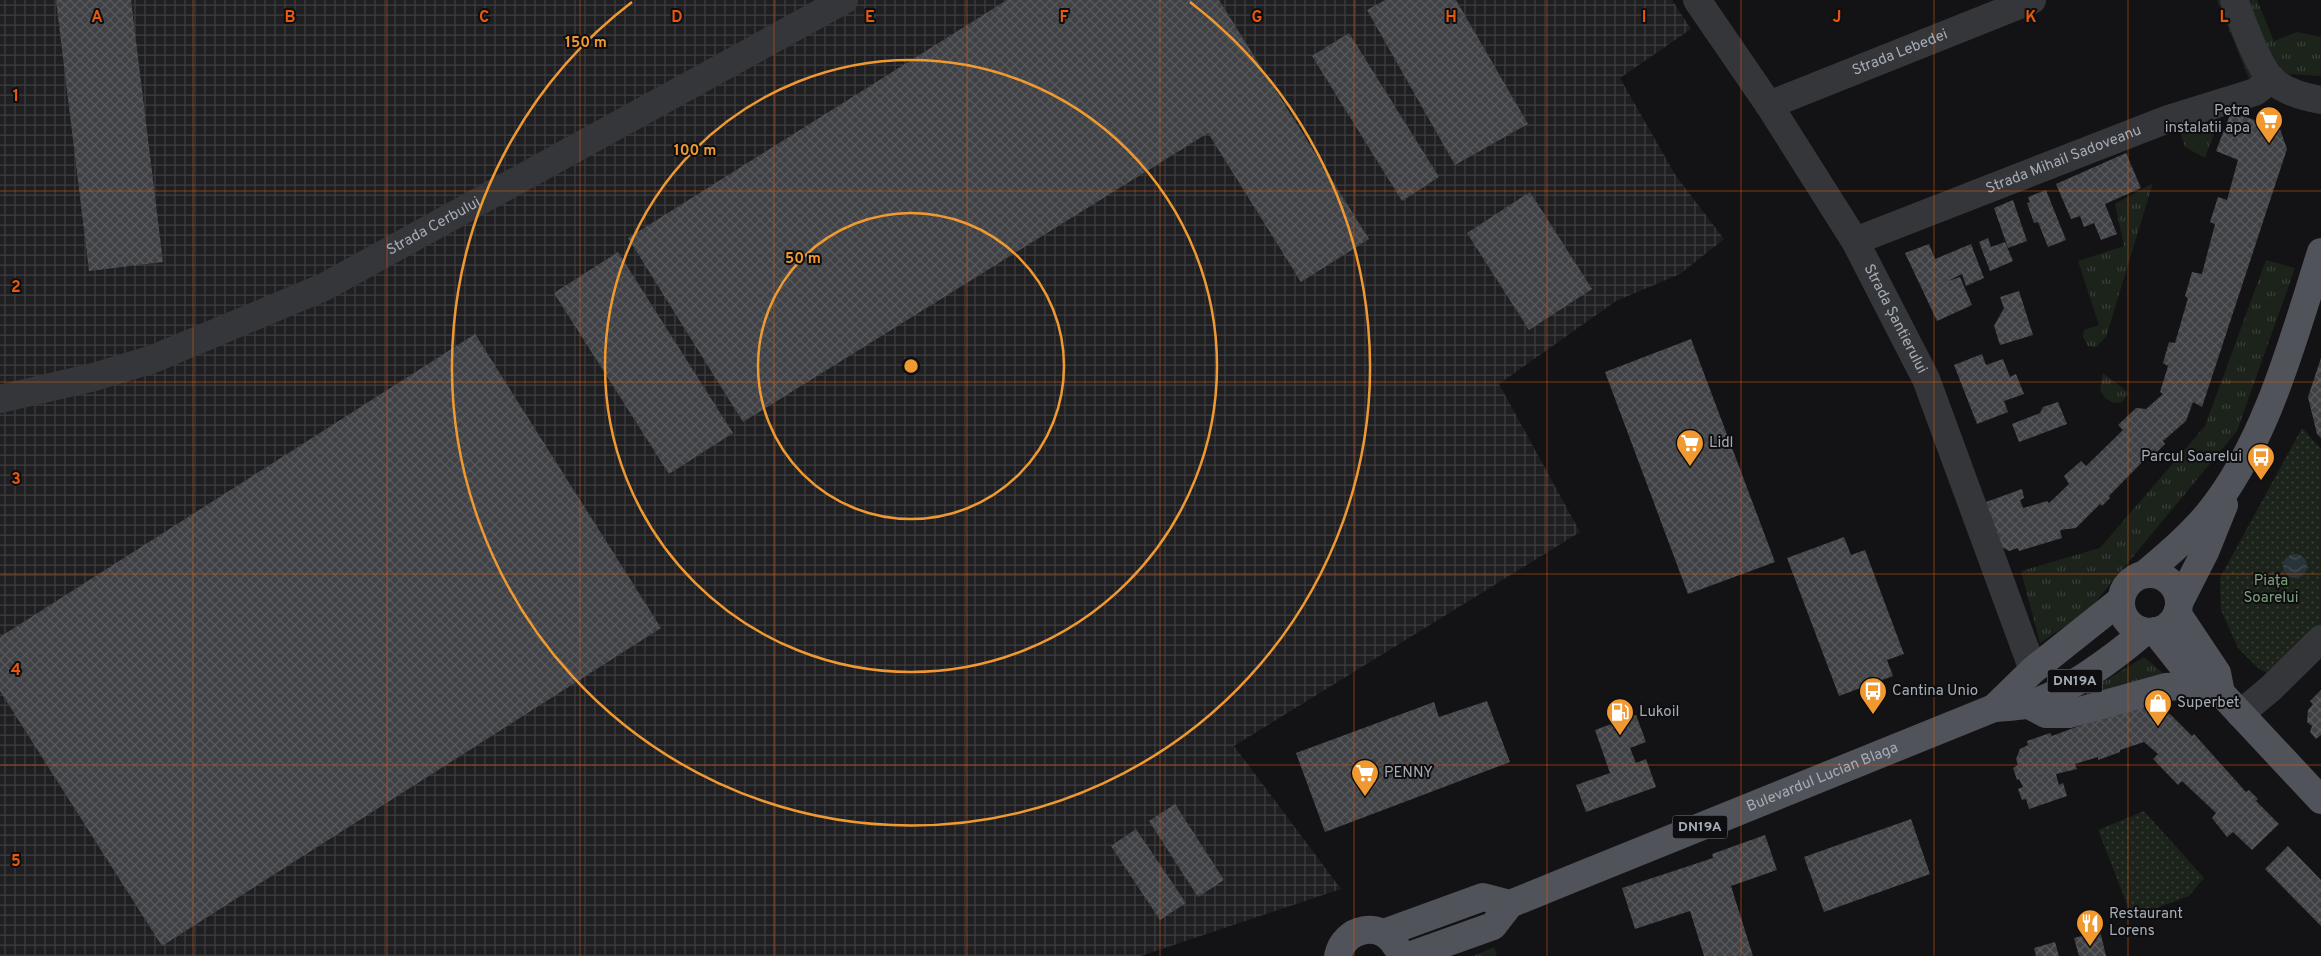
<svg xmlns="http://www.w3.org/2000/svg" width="2321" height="956" font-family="Overpass,sans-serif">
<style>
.industrial{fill:url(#industrial-grid)}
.grass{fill:url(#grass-tufts)}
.park{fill:url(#park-dots)}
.water{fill:url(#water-waves)}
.building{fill:url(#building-cross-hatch)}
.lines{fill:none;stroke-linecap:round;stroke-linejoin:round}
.minor{stroke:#34363a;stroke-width:28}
.major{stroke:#505359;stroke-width:28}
.grid{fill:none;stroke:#e8590c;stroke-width:1;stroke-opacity:0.55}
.ring{fill:none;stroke:#f09930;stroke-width:2.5}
.labels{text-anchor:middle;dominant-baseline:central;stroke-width:4;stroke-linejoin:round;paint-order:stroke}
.shield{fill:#0e0e10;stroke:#787d84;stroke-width:1}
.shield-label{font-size:14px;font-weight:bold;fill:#a5acb5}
.street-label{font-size:15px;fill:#a5acb5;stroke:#0e0e10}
.poi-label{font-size:15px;fill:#a5acb5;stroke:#0e0e10;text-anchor:start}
.park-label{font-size:15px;fill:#7ea07c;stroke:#0e0e10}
.grid-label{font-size:16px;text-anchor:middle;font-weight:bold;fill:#e8590c;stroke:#0e0e10;stroke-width:4;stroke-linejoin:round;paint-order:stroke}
.centre{fill:#f09930;stroke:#0e0e10;stroke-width:2.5}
.ring-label{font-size:15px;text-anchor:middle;font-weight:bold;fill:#f09930;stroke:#0e0e10;stroke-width:4;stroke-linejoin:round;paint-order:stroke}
</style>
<defs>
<pattern id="industrial-grid" width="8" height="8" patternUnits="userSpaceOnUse" patternTransform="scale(1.25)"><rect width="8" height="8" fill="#1f1f22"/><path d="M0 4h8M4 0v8" fill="none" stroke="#3d3d40"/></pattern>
<pattern id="grass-tufts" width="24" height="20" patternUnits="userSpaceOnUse" patternTransform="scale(1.25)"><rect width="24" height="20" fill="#1b231b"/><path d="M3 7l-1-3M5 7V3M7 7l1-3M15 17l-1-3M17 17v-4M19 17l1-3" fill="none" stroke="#39403a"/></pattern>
<pattern id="park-dots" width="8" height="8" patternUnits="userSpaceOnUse" patternTransform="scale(1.25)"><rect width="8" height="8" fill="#1b231b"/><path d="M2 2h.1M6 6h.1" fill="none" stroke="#39403a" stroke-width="1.8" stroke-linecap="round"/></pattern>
<pattern id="water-waves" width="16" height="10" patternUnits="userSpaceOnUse" patternTransform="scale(1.25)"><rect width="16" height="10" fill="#293438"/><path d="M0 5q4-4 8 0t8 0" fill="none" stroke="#454f53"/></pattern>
<pattern id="building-cross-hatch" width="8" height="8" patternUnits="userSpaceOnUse" patternTransform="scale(1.25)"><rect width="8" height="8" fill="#3f4145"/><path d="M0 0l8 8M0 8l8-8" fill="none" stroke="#585a5e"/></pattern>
</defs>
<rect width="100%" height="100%" fill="#131315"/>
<!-- industrial -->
<polygon class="industrial" points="0,0 1672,0 1691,29 1620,78 1676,176 1724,239 1680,274 1616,301 1499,384 1580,532 1234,746 1341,889 1141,956 0,956"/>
<!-- grass -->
<g class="grass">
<polygon points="2217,0 2226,0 2257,77 2249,79"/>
<polygon points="2245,0 2257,0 2274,41 2297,32 2321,37 2321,76 2284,74 2267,55"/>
<polygon points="2221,115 2205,158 2185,147 2180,132"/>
<polygon points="2153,183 2106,337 2096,347 2088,346 2083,337 2084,330 2099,325 2078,261 2124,246 2115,204"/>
<polygon points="2266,260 2295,268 2237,431 2088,611 2040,643 2021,571 2100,548 2205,426"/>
<polygon points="2103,373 2129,393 2122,402 2113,403 2104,397 2100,390"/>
<polygon points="2144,657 2171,680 2072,701"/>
<polygon points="1494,947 1497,956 1473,956"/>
</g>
<!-- park -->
<g class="park">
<polygon points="2302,428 2321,449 2321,638 2269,674 2259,669 2238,648 2221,610 2220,578"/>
<polygon points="2144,811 2204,878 2189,896 2132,917 2098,830"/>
</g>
<!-- water -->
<circle class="water" cx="2295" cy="566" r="12"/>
<!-- building -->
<g class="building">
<polygon points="56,0 131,0 163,262 89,271"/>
<polygon points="1007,0 1219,0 1369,239 1301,282 1208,133 743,422 628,238"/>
<polygon points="1385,0 1456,0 1528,124 1455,165 1367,10"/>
<polygon points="1349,33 1439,177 1402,201 1312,56"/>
<polygon points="2231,112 2280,129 2287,149 2202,407 2193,402 2186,421 2163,441 2165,444 2156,453 2154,450 2109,496 2110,498 2102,506 2100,504 2076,528 2060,530 2062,538 2019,551 2018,548 2009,551 2000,546 1986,502 2022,489 2024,498 2020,500 2023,508 2047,501 2049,503 2069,484 2064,476 2081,461 2086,466 2123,430 2118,425 2136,408 2146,409 2163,394 2160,392 2168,366 2163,363 2169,342 2175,343 2188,298 2185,296 2192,272 2202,274 2215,224 2210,222 2218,197 2227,200 2238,160 2216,151"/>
<polygon points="2126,153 2141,188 2105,204 2117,234 2101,240 2094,223 2084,227 2080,216 2071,219 2056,184"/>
<polygon points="2046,190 2066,240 2048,247 2038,222 2034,223 2027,203 2030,202 2028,197"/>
<polygon points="1530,192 1592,289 1529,330 1467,233"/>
<polygon points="2013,200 2027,241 2008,248 1994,208"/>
<polygon points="1988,238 1991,247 2005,242 2013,261 1990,271 1979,242"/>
<polygon points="1929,244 1935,259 1971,244 1984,278 1966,286 1962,274 1948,281 1960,277 1972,305 1937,321 1905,253"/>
<polygon points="618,252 733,433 669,474 554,293"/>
<polygon points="2019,291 2033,335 2000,345 1994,326 2004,308 2000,297"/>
<polygon points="475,334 661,628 162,946 0,691 0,637"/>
<polygon points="1691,339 1775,562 1688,594 1605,372"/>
<polygon points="1982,354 1986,365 2003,359 2010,377 2016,374 2024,394 2004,401 2008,412 1977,424 1954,365"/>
<polygon points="2321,358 2321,438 2317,434 2308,397"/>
<polygon points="2058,402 2067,424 2019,442 2012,424 2040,413 2043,407"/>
<polygon points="1844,537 1851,555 1865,550 1904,654 1887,660 1893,676 1839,696 1787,558"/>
<polygon points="2321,690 2321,735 2316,739 2310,732 2312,726 2307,722 2308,710 2313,704 2310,701"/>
<polygon points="1487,701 1510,762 1325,832 1296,753 1434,702 1439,717"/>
<polygon points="2133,706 2170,714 2192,736 2194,734 2246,792 2249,790 2258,799 2256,801 2279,824 2252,850 2233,832 2227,837 2212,818 2216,813 2182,781 2178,785 2153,759 2158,754 2144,742 2120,750 2120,752 2098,760 2098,757 2075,764 2077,769 2056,774 2059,785 2063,783 2067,796 2029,809 2026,799 2022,800 2018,789 2023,787 2019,779 2017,780 2013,768 2018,765 2016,759 2020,749 2028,745 2027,741 2050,733 2052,736"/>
<polygon points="1636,715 1646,742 1630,748 1636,763 1646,759 1656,787 1586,812 1576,785 1610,773 1595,730"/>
<polygon points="1175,804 1224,880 1198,897 1149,821"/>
<polygon points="1911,819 1930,874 1824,912 1804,857"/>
<polygon points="1136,829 1186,903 1160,920 1111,846"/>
<polygon points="1765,835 1777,870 1731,886 1753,956 1704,956 1690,911 1635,929 1622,888 1713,858 1712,854"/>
<polygon points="2288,846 2321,880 2321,926 2265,869"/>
<polygon points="2100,931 2106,956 2079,956 2074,938"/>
<polygon points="2055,942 2059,956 2036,956 2034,948"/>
</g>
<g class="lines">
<!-- minor -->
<g class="minor">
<path id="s1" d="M 1697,0 L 1769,105 L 1855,241 L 1926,379 L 2033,670"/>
<path d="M 2234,0 C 2242,20 2257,65 2272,80 C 2285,92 2303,97 2321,100"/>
<path id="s2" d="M 1769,105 L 2032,0"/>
<path id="s3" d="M 1855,241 L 2168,119 L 2255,92 L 2272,79"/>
<path id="s4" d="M 0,399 L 94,377 L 153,359 L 324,287 L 844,0"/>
<polyline points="2240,714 2270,689 2321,639"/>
</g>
<!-- major -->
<g class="major">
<path d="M 2145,574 C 2167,555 2190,536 2209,513 C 2266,443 2294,337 2321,252"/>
<circle cx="2150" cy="603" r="29"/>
<polyline points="2179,603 2205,552 2224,505"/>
<polyline points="2177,613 2217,673 2221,693"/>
<polyline points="2155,631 2198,685 2221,693 2321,800"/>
<polyline points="2027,704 2046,714 2069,714 2166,687 2198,685"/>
<polyline points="1994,708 2033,670 2121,600"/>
<polyline points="1384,933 1483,897 1510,904"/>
<path d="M 1338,956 C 1344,927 1381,920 1396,946"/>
<path id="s5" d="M 1409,956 L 1493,926 L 1510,904 L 1569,880 L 1994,708 C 2004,707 2015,707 2025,705 C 2062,697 2116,656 2144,632"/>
</g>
</g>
<!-- grid -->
<path class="grid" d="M 193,0 L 193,956M 387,0 L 387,956M 580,0 L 580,956M 774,0 L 774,956M 967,0 L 967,956M 1160,0 L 1160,956M 1354,0 L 1354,956M 1547,0 L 1547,956M 1741,0 L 1741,956M 1934,0 L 1934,956M 2128,0 L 2128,956M 0,191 L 2321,191M 0,382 L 2321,382M 0,574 L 2321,574M 0,765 L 2321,765"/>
<!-- distance rings -->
<g class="ring">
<circle cx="911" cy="366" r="153"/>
<circle cx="911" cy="366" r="306"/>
<path d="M1190 2A459 459 0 1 1 632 2"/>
</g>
<!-- icons -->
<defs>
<g id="supermarket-pin" transform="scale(1.4375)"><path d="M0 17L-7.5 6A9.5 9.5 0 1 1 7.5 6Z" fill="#f09930" stroke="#0e0e10"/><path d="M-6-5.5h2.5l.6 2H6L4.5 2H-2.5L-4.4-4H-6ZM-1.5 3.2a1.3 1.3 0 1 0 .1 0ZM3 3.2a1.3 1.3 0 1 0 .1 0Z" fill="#fff"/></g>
<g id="bus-pin" transform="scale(1.4375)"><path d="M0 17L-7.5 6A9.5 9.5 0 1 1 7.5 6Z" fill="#f09930" stroke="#0e0e10"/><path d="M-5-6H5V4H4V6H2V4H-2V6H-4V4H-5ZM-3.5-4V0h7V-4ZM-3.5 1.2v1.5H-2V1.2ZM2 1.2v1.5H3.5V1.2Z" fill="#fff"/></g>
<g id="shop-pin" transform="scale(1.4375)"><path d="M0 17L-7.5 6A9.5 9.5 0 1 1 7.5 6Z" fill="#f09930" stroke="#0e0e10"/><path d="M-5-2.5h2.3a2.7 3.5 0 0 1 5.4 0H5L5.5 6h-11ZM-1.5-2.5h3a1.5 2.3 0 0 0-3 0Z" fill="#fff"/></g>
<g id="fuel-pin" transform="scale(1.4375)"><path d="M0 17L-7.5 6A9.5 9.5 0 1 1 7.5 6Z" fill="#f09930" stroke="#0e0e10"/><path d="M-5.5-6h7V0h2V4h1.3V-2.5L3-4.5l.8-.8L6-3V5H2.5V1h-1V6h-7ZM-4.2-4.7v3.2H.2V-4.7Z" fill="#fff"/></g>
<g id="restaurant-pin" transform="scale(1.4375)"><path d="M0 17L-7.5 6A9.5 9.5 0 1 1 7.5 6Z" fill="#f09930" stroke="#0e0e10"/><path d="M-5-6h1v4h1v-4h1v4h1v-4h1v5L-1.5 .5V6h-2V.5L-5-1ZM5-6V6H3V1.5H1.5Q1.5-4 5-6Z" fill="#fff"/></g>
</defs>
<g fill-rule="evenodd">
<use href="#supermarket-pin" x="2269" y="120"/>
<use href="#supermarket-pin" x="1690" y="443"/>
<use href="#bus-pin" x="2261" y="457"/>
<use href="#bus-pin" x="1873" y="691"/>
<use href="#shop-pin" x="2158" y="703"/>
<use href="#fuel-pin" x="1620" y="712"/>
<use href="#supermarket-pin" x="1365" y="773"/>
<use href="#restaurant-pin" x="2090" y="923"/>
</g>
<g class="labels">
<!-- shield labels -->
<g class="shield">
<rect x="2047.5" y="669.5" width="55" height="23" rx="4"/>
<rect x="1672.5" y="815.5" width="55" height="23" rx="4"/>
</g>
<g class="shield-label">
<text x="2075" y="681">DN19A</text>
<text x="1700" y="827">DN19A</text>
</g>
<!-- street labels -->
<g class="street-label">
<text stroke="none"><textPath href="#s2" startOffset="141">Strada Lebedei</textPath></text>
<text stroke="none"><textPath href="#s3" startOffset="224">Strada Mihail Sadoveanu</textPath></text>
<text stroke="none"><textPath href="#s4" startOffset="469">Strada Cerbului</textPath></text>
<text stroke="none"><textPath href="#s1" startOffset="376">Strada Șantierului</textPath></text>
<text stroke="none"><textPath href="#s5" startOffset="454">Bulevardul Lucian Blaga</textPath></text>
</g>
<!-- poi labels -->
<g class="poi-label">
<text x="2250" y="111" text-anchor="end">Petra<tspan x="2250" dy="17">instalatii apa</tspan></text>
<text x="1709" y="443">Lidl</text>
<text x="2242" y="457" text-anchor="end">Parcul Soarelui</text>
<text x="1892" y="691">Cantina Unio</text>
<text x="2177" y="703">Superbet</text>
<text x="1639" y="712">Lukoil</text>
<text x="1384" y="773">PENNY</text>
<text x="2109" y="914">Restaurant<tspan x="2109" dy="17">Lorens</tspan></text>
</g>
<!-- park labels -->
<g class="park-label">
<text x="2271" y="581">Piața<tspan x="2271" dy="17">Soarelui</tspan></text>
</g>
</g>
<g class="grid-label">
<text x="97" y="22">A</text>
<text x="290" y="22">B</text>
<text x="484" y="22">C</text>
<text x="677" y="22">D</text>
<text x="870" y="22">E</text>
<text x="1064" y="22">F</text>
<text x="1257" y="22">G</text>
<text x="1451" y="22">H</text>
<text x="1644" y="22">I</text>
<text x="1837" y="22">J</text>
<text x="2031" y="22">K</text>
<text x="2224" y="22">L</text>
<text x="16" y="101">1</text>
<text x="16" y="292">2</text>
<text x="16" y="484">3</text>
<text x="16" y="675">4</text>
<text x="16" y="866">5</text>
</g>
<circle cx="911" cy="366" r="8" class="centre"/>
<g class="ring-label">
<text x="586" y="47">150 m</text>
<text x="695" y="155">100 m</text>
<text x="803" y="263">50 m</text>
</g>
</svg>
